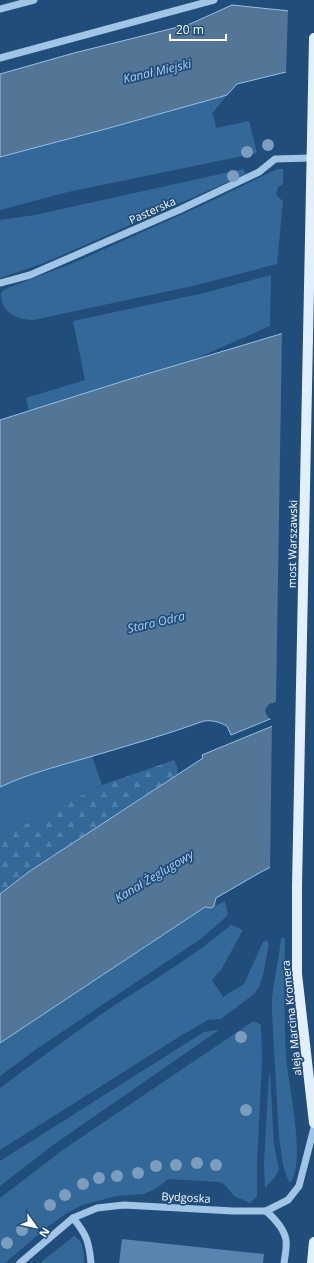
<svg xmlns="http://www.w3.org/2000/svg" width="314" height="1263" font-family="'Open Sans',sans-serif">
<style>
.green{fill:#346898}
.forest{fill:url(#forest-firs)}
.water{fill:#537596;stroke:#96c0e7}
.pier{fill:#214d7a}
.building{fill:#5984ad}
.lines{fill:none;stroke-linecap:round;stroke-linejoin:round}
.minor{stroke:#a2c5e6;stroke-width:7}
.major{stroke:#e3effd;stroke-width:10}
.tree{fill:#7c9dbd}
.labels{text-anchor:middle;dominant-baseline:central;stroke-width:3.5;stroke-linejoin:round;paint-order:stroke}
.street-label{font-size:11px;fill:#fff;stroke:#214d7a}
.water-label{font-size:12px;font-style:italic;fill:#adcfed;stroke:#214d7a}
</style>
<defs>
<pattern id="forest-firs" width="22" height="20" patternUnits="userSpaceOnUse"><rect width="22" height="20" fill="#346898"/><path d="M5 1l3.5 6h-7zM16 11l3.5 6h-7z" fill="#527fa7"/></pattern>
</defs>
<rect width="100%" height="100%" fill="#214d7a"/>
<!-- green -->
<g class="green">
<polygon points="227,95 212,114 214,117 216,128 249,121 257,153 68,192 0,210 0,157 102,130"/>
<polygon points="243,169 246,174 44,263 0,278 0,220 35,215"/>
<path d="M 277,169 L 283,169 L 283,184 L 278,187 L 276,194 L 278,197 L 283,201 L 277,264 L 193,286 L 33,320 C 17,320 0,312 1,293 L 5,289 L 71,264 L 205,204 Z"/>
<polygon points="271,275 270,326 195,359 29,411 26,398 85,380 73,321 204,293"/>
<path d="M 92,756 L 102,785 L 0,837 L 0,787 C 29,773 61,765 92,756 Z"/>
<polygon points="225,901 228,915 202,938 38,1048 0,1076 0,1043 205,907 211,908"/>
<path d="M 231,925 L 243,930 L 221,970 L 212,980 L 223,997 L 244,984 L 263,942 L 266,940 L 269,943 L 263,975 L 259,987 L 254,994 L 221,1019 L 208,1020 L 182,1035 L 0,1150 L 0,1088 C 35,1062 70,1036 106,1011 C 148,983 192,958 231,925 Z"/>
<path d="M 281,938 L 285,938 C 284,977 284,1016 286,1055 C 288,1086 306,1157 291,1182 L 289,1182 L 283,1165 L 279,1137 L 272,1012 C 271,987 279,963 281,938 Z"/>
<polygon points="252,1022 256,1022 261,1025 262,1060 257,1163 257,1196 250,1203 234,1196 224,1184 218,1182 168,1179 157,1188 144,1194 117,1196 82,1205 67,1213 50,1225 5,1263 0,1263 0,1198 64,1149"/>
<polygon points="216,1030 219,1030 53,1145 0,1186 0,1161 204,1032"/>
<polygon points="269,1074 270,1074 274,1145 279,1170 274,1178 265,1188 264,1163"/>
<polygon points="175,1193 207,1195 210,1198 207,1200 177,1198 174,1195"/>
<path d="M 74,1236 C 85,1243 83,1251 84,1263 L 40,1263 Z"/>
</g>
<!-- forest -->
<polygon class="forest" points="174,760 177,766 178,774 30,871 0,894 0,837 102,785"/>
<!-- water -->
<g class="water">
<polygon points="314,0 301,80 286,72 237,84 227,95 102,130 0,157 0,74 74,53 190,24 232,5 290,11"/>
<path d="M 314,324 L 314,701 L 231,735 L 227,726 C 219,722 213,720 204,721 C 168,734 130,745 93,756 C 62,765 30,773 0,787 L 0,420 L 130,379 Z"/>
<polygon points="314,709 314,845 261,872 216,898 214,906 211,908 205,907 0,1043 0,894 30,871 203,758 202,755"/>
</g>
<!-- pier -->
<g class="pier">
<polygon points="294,0 314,0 314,77 300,82 286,75 288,9"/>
<polygon points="314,322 314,703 272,720 267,716 265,710 269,704 276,702 282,331"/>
<polygon points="314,707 314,848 270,870 272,724"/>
</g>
<!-- building -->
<polygon class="building" points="122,1239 264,1254 263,1263 119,1263"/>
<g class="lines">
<!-- minor -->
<g class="minor">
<polyline points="0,9 34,0"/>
<polyline points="0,58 214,0"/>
<polyline points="0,283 30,275 179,210 259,172 275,159 311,158"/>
<path d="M 266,1211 C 274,1218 284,1228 286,1240 C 287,1247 285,1256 284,1263"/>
<path d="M 73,1218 C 87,1235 89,1242 91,1263"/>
<polyline points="20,1263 73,1218 97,1208 124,1205 233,1211 266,1211 288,1200 299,1186 314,1128"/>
</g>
<!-- major -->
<g class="major">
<polyline points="314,38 297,886 297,974 314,1123"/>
<polyline points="312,1263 314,1242"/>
</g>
</g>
<!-- trees -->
<g class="tree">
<circle cx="268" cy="145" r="6"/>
<circle cx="247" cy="152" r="6"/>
<circle cx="233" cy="176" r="6"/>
<circle cx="241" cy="1037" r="6"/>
<circle cx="246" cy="1110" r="6"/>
<circle cx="197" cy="1163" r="6"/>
<circle cx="176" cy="1165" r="6"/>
<circle cx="216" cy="1165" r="6"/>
<circle cx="156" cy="1166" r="6"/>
<circle cx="138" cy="1173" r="6"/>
<circle cx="117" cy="1176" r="6"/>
<circle cx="99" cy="1178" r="6"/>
<circle cx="83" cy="1184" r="6"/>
<circle cx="65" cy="1195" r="6"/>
<circle cx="50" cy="1205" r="6"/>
<circle cx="22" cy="1230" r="6"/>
<circle cx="7" cy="1243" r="6"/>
</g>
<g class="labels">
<!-- street labels -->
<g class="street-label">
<text transform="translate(152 210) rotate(-24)">Pasterska</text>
<text transform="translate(292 544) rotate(-89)">most Warszawski</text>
<text transform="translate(291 1018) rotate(-96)">aleja Marcina Kromera</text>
<text transform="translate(186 1197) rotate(3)">Bydgoska</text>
</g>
<!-- water labels -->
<g class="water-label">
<text transform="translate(157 71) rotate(-13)">Kanał Miejski</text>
<text transform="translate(156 622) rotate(-13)">Stara Odra</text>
<text transform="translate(154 876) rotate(-31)">Kanał Żeglugowy</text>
</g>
</g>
<!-- north arrow -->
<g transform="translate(36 1227) rotate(123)" stroke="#214d7a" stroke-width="3" paint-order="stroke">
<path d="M0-3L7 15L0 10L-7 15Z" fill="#ffffff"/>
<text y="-6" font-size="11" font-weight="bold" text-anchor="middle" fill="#ffffff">N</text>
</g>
<!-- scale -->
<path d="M170 34v6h56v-6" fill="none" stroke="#ffffff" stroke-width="2"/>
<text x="176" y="34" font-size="12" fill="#ffffff" stroke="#214d7a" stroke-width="3" paint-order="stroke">20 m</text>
</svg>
